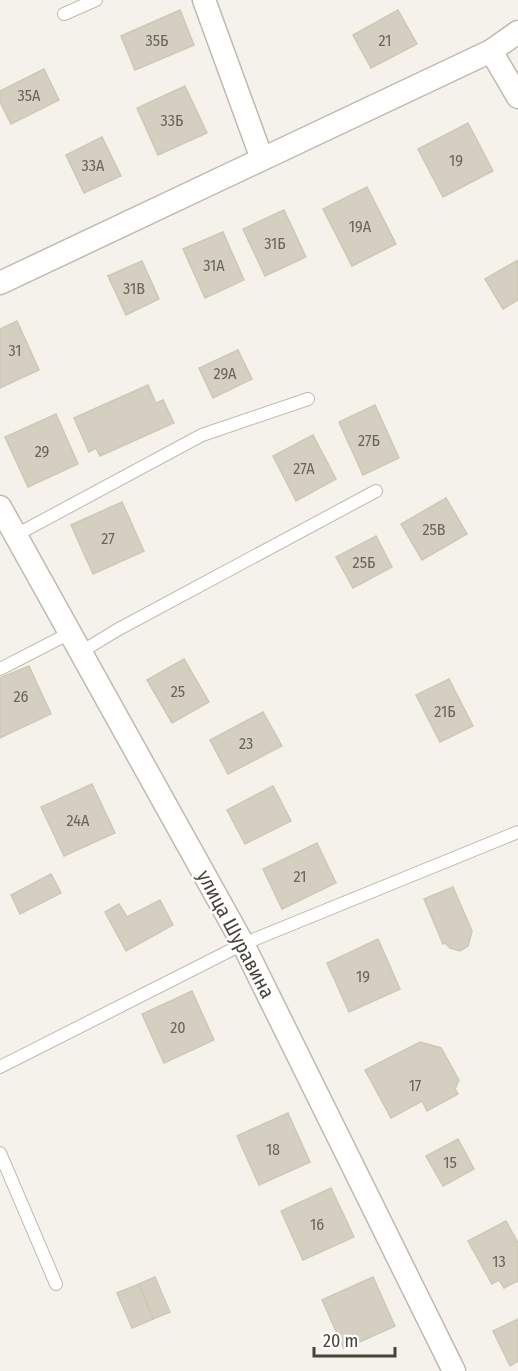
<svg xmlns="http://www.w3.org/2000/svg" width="518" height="1371" font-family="'Fira Sans Condensed',sans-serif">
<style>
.building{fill:#d4cfc0;stroke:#cfc8b4;stroke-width:1.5}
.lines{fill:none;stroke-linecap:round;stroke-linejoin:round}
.lane-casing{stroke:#bebbad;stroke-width:14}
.street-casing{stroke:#bebbad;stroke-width:25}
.lane{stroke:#fff;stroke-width:12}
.street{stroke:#fff;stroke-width:22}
.labels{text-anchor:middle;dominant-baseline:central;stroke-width:4.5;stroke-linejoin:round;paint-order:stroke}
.number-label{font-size:16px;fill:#6a665b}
.street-label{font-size:20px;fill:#474339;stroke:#fff}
</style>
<rect width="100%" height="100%" fill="#f4f2ea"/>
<!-- building -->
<g class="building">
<polygon points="180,10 194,45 135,70 121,36"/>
<polygon points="398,10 417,44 371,68 353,35"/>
<polygon points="44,69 59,100 11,124 0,102 0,91"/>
<polygon points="185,86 207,133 158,155 137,108"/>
<polygon points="468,123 493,171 443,197 418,149"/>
<polygon points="102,137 121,176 84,193 66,155"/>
<polygon points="367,187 396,244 352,266 323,209"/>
<polygon points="284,210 306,257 265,276 243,229"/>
<polygon points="223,232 244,280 205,298 183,249"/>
<polygon points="518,260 518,300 503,309 485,279"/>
<polygon points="142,261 159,299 126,315 108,276"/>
<polygon points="17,321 39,370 0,388 0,329"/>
<polygon points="238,350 252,379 213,398 199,368"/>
<polygon points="148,385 156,403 163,400 174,423 100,456 96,448 89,452 74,418"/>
<polygon points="375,405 399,458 363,475 339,422"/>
<polygon points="56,414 78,464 28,487 5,437"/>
<polygon points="313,435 336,479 296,501 273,456"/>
<polygon points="446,498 467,534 422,560 401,524"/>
<polygon points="122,502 144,551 93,574 71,525"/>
<polygon points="376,536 392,567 353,588 336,557"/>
<polygon points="184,659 209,702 172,723 147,680"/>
<polygon points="29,666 51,714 0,738 0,678"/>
<polygon points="449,679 473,726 440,742 416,695"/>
<polygon points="263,712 282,746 228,774 210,740"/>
<polygon points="92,784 115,833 64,856 41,807"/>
<polygon points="273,786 291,821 245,844 227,810"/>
<polygon points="317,843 336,883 282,909 263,869"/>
<polygon points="51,874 61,893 20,914 11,895"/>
<polygon points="453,887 472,931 468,946 460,951 450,948 445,943 443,944 424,899"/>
<polygon points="160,900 173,925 126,951 105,912 119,904 127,917"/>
<polygon points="378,939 400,989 349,1012 327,963"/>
<polygon points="192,991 214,1040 164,1063 142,1014"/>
<polygon points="420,1042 441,1048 459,1080 455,1089 458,1094 427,1111 422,1101 391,1118 365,1070"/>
<polygon points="288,1113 310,1162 259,1185 237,1136"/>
<polygon points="458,1139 474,1169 443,1186 426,1156"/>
<polygon points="331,1188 354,1237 303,1260 281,1211"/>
<polygon points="506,1221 518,1243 518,1281 504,1288 499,1280 492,1284 468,1241"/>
<polygon points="155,1277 170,1312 153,1319 139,1284"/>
<polygon points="373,1277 395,1326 344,1349 322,1300"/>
<polygon points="139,1284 153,1319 132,1328 117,1293"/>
<polygon points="518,1319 518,1361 510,1366 493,1331"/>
</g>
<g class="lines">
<!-- lane casing -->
<g class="lane-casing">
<g id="lane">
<polyline points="64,14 96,0"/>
<polyline points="16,535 202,435 308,399"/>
<polyline points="81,652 117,630 376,491"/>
<polyline points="0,669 70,633"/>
<polyline points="0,1067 243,944 518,832"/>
<polyline points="0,1153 56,1284"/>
</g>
</g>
<!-- street casing -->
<g class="street-casing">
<g id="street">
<polyline points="204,0 262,159"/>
<polyline points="491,51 518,97"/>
<polyline points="0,283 491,51 518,32"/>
<polyline points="0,507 243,944 454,1371"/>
</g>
</g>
<!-- lane -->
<use href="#lane" class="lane"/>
<!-- street -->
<use href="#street" class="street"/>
</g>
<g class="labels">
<!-- number labels -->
<g class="number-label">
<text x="157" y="40">35Б</text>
<text x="385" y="40">21</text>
<text x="29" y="95">35А</text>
<text x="172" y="120">33Б</text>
<text x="456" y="160">19</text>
<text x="93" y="165">33А</text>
<text x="360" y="226">19А</text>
<text x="275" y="243">31Б</text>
<text x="214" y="265">31А</text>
<text x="134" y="288">31В</text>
<text x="15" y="350">31</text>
<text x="225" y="373">29А</text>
<text x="369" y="440">27Б</text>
<text x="42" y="451">29</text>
<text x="304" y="468">27А</text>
<text x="434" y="529">25В</text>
<text x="108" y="538">27</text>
<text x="364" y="562">25Б</text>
<text x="178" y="691">25</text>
<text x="21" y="696">26</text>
<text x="445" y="711">21Б</text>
<text x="246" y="743">23</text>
<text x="78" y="820">24А</text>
<text x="300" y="876">21</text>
<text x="363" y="976">19</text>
<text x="178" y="1027">20</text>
<text x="415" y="1085">17</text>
<text x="273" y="1149">18</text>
<text x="450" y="1162">15</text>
<text x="317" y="1224">16</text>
<text x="499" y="1261">13</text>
</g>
<!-- street labels -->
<g class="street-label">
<text transform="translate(236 934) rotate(62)">улица Шуравина</text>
</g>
</g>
<!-- scale -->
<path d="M314 1347v9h81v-9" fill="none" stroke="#474339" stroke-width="3"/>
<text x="323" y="1347" font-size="18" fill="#474339" stroke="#ffffff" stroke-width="4.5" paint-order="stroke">20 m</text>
</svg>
